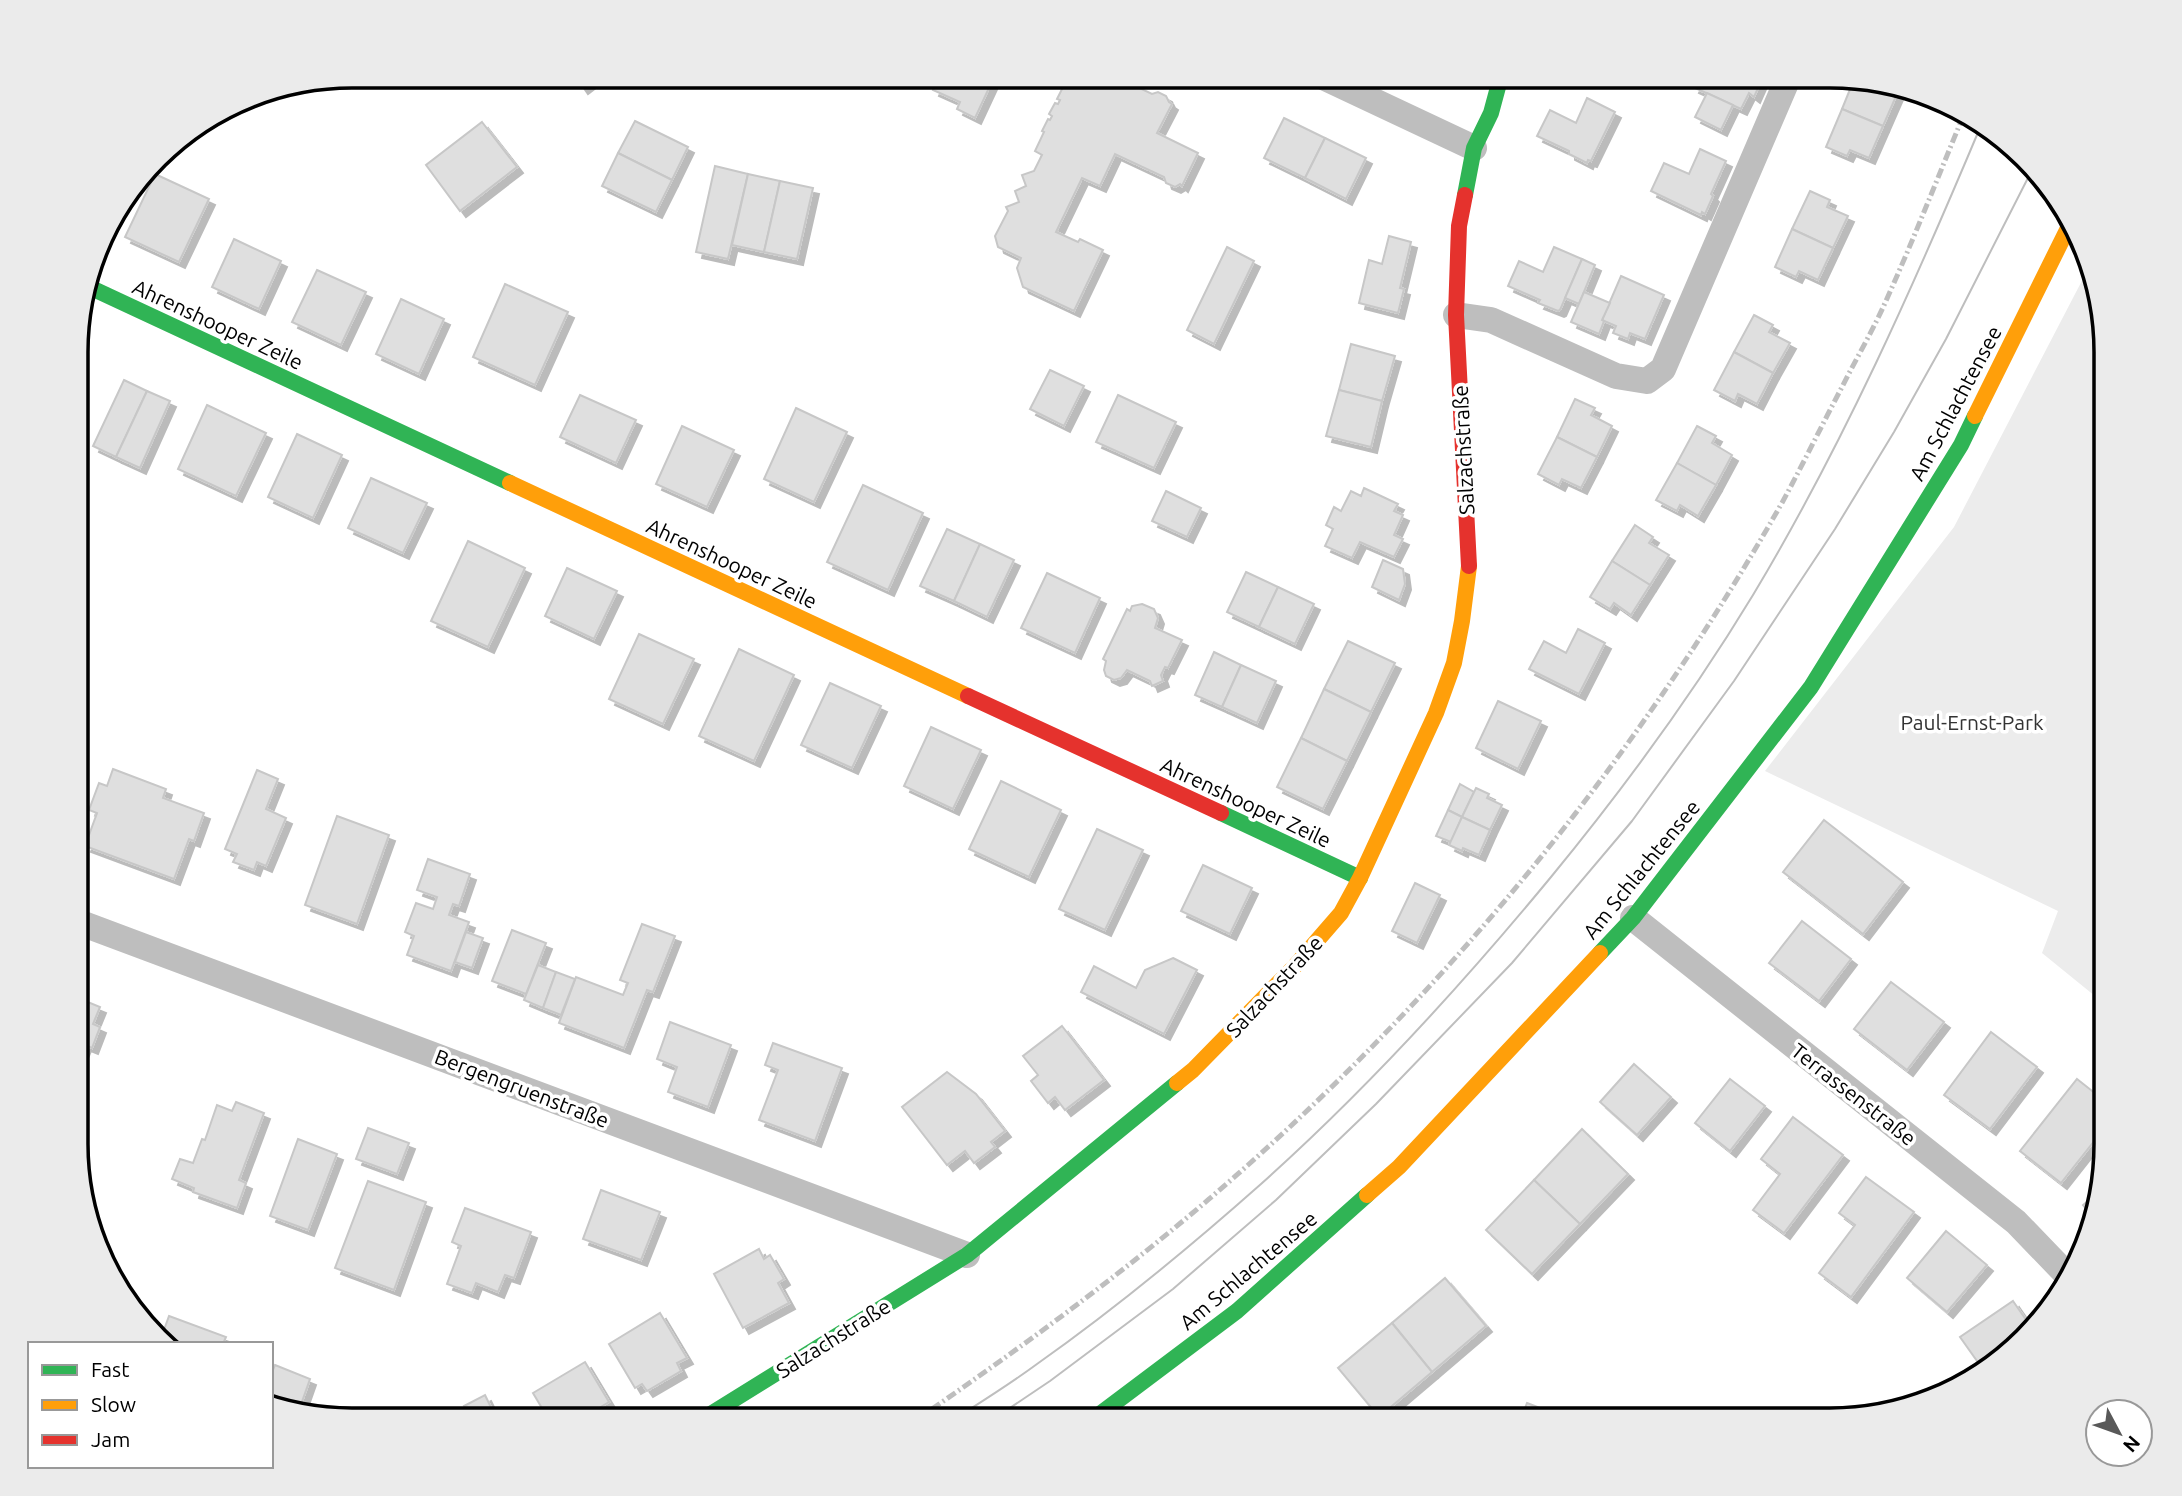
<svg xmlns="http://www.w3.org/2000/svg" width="2182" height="1496" font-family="Ubuntu,sans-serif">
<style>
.green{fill:#ececec}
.building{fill:#dfdfdf;stroke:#c7c7c7;stroke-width:2;filter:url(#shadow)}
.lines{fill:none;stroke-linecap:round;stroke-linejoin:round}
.street{stroke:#bebebe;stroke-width:26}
.fast{stroke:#30b455;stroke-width:16}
.slow{stroke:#ff9f0a;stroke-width:16}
.jam{stroke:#e5322d;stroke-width:16}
.tram{stroke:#bebebe;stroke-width:2}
.rail{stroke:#bebebe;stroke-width:5;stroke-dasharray:10 3.5 2 3.5;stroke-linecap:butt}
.labels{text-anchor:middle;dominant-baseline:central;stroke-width:7;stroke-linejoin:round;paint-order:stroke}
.street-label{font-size:21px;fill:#000;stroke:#fff}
.park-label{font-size:21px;fill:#333;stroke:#fff}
.rim{fill:none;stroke:#000;stroke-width:3.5}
</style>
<defs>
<filter id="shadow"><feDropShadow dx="6" dy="6" stdDeviation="0" flood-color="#0004"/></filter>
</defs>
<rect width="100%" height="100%" fill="#fff"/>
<!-- green -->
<polygon class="green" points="2087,271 2106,334 2106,1005 2042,953 2058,911 1765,771 1954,527"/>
<!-- building -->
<g class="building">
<polygon points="573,75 599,75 582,88"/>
<polygon points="940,75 995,75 975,118 957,109 960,102 933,90"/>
<polygon points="1070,76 1114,76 1152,94 1158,92 1166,96 1169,102 1172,104 1157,133 1198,153 1182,186 1180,184 1175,187 1166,183 1164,177 1115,154 1100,186 1082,178 1056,232 1078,242 1080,239 1103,250 1074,311 1023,287 1017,268 1021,258 998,247 995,236 1008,211 1006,207 1019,202 1015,191 1026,186 1022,175 1034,171 1042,155 1035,151 1044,132 1042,131 1048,119 1050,120 1052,116 1049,114 1055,103 1058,104 1060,100 1057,99 1063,87 1065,88"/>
<polygon points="1699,76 1758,76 1757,78 1762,79 1754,97 1749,93 1741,109 1693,87"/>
<polygon points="1855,77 1877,82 1875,85 1897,94 1883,126 1842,109"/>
<polygon points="1707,93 1733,105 1721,130 1695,117"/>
<polygon points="1587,98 1615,112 1591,161 1588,160 1587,163 1569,154 1569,151 1537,136 1550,110 1576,123"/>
<polygon points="1842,109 1883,126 1869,158 1850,150 1847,156 1826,147"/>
<polygon points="1284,118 1325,138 1305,178 1264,158"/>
<polygon points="635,121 688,147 672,180 618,153"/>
<polygon points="482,122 517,167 460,211 426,165"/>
<polygon points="1325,138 1366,158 1346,199 1305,178"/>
<polygon points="1700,149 1726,161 1711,194 1713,196 1705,214 1702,212 1701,215 1651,191 1664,163 1689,174"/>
<polygon points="618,153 672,180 656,212 602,186"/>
<polygon points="715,166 748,174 728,259 696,252"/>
<polygon points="155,174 209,199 179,262 125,237"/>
<polygon points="748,174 780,181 764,252 732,245"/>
<polygon points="780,181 813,188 797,259 764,252"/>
<polygon points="1810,191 1830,200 1827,207 1848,216 1833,248 1792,229"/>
<polygon points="1792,229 1833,248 1818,280 1799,271 1796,277 1775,267"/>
<polygon points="1389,236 1411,242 1400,288 1404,289 1398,313 1359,303 1369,260 1382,264"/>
<polygon points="234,239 281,261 259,309 212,287"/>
<polygon points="1227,247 1254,261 1214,344 1187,330"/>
<polygon points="1554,247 1582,259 1560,310 1558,311 1538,303 1540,300 1508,286 1519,261 1543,272"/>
<polygon points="1582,259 1595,265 1579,304 1565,298"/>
<polygon points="317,270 366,292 341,345 292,322"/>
<polygon points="1621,276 1664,295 1645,339 1630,333 1628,339 1613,333 1616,326 1602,320"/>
<polygon points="505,284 568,312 535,385 473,357"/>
<polygon points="1584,292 1610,303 1602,320 1604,321 1599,334 1571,322"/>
<polygon points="401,299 444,319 419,374 376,354"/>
<polygon points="1754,315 1773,325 1769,332 1790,343 1773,373 1734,352"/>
<polygon points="1351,344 1395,356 1382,401 1339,390"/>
<polygon points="1734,352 1773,373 1757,404 1738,394 1735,401 1714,390"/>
<polygon points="1050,370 1084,386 1064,426 1030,409"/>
<polygon points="124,380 147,391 116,457 93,446"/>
<polygon points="1339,390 1382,401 1371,447 1326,436"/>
<polygon points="147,391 170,401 140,468 116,457"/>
<polygon points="580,395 636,420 616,463 560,437"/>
<polygon points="1118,395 1176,422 1154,468 1096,442"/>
<polygon points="1575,399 1595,408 1591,415 1612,426 1597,457 1557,437"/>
<polygon points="207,405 266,433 236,496 178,469"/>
<polygon points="796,408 847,432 814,502 764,479"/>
<polygon points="682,426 734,450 707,507 656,484"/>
<polygon points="1697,426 1716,436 1712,443 1732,455 1716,485 1677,463"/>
<polygon points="297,434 342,455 313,518 268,497"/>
<polygon points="1557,437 1597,457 1581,488 1562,479 1559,485 1538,474"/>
<polygon points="1677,463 1716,485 1698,516 1680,505 1677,511 1656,500"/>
<polygon points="371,478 427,503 403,553 348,528"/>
<polygon points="863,485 923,513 888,590 827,562"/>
<polygon points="1364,488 1398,504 1394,511 1403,515 1394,535 1403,539 1394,557 1360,542 1352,558 1325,546 1333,529 1326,525 1334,507 1341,511 1351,491 1361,496"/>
<polygon points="1166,491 1201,508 1187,537 1152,521"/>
<polygon points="1635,525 1653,537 1649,543 1669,555 1650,585 1612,561"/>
<polygon points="947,529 980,544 954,601 920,586"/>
<polygon points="468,541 525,568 488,647 431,621"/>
<polygon points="980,544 1014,560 987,617 954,601"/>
<polygon points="1383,560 1403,569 1405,584 1399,600 1372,587"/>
<polygon points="1612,561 1650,585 1631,615 1614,603 1610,609 1590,597"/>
<polygon points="567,568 617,591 594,639 545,616"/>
<polygon points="1246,572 1278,587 1259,627 1227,612"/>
<polygon points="1047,573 1100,598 1075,653 1021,628"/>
<polygon points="1278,587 1314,604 1295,644 1259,627"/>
<polygon points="1142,604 1154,609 1158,618 1155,628 1182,640 1168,668 1165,667 1161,675 1163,681 1152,686 1150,681 1127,670 1121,678 1114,680 1106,676 1104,670 1106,661 1103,659 1127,609 1130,611 1132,606"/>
<polygon points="1578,629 1605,643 1579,694 1529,669 1544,641 1566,653"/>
<polygon points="639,634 694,659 663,724 609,699"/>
<polygon points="1348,641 1395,663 1371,712 1324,689"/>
<polygon points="739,649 794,675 754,761 699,736"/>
<polygon points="1214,652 1241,665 1222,707 1195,695"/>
<polygon points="1241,665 1276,681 1257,723 1222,707"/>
<polygon points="830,683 881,706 852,768 801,745"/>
<polygon points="1324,689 1371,712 1347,761 1301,738"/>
<polygon points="1498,701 1541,721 1518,769 1476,748"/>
<polygon points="931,727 981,750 953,809 904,786"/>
<polygon points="1301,738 1347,761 1323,809 1277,787"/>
<polygon points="113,769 166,789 163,798 204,813 194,841 189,839 174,879 85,846 97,813 89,810 99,783 107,786"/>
<polygon points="257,770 278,779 266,809 286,818 266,866 257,862 254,870 233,862 237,854 225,849"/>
<polygon points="1001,781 1061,810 1029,877 969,849"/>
<polygon points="1460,784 1474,792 1462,817 1448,810"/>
<polygon points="1476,788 1489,794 1487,798 1502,805 1490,830 1462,817"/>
<polygon points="1448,810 1462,817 1451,842 1436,836"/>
<polygon points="337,816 389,835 357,924 305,905"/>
<polygon points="1462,817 1490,830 1479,855 1463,848 1462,851 1449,845"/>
<polygon points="1824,820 1903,882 1863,934 1783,872"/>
<polygon points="1097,829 1143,850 1105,930 1059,909"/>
<polygon points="428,859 470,874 459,906 453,904 449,915 469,922 451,971 407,955 414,936 405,932 416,903 433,909 437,897 417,890"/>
<polygon points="1203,865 1252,888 1230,934 1181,911"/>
<polygon points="1415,883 1440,895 1417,943 1392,931"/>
<polygon points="1802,921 1851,959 1819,1001 1769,963"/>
<polygon points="642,924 675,936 653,992 647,990 624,1048 559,1023 576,977 623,995 628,983 620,980"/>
<polygon points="512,930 546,943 526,994 492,981"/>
<polygon points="466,932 483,938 472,968 455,962"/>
<polygon points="1173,958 1197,970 1164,1034 1081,992 1094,966 1136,988 1145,970"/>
<polygon points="538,965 556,972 543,1008 524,1000"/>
<polygon points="556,972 575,979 561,1015 543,1008"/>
<polygon points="1891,982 1944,1022 1907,1070 1854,1029"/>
<polygon points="78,998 100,1007 93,1024 100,1027 92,1048 85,1045 80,1057 78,1057"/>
<polygon points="670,1022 731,1045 708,1107 668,1092 677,1067 657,1059"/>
<polygon points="1062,1026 1104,1080 1065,1110 1055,1097 1048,1103 1031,1081 1038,1075 1023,1056"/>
<polygon points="1991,1032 2037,1067 1990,1129 1944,1095"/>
<polygon points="773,1043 842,1068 815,1141 759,1120 778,1070 765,1065"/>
<polygon points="1634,1064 1671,1097 1637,1135 1600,1102"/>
<polygon points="947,1072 976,1094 1005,1131 991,1142 995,1147 974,1163 965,1151 947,1165 902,1107"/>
<polygon points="1730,1079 1765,1106 1730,1151 1695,1123"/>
<polygon points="2077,1079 2106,1102 2106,1126 2061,1183 2020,1151"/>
<polygon points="236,1102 264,1113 239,1180 246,1183 237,1208 193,1192 194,1188 172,1179 180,1159 193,1163 202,1139 205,1140 217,1105 232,1111"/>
<polygon points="1793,1117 1843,1155 1784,1233 1753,1210 1780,1174 1761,1159"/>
<polygon points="368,1128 409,1143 397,1174 356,1159"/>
<polygon points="1582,1129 1628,1174 1580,1224 1534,1180"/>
<polygon points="298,1139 337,1154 308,1230 270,1216"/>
<polygon points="1866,1177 1914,1212 1851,1297 1819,1273 1855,1225 1839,1213"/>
<polygon points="1534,1180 1580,1224 1532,1274 1486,1230"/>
<polygon points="368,1181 426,1202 394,1290 335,1268"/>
<polygon points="601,1190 660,1212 641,1260 583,1239"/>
<polygon points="2101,1190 2095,1219 2083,1205"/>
<polygon points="465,1208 531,1232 514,1278 505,1275 498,1292 476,1283 472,1293 447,1284 461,1246 452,1242"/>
<polygon points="1946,1231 1987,1265 1947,1312 1907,1278"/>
<polygon points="759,1249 764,1259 770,1255 784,1279 778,1283 789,1303 743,1328 714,1274"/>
<polygon points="1445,1278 1486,1326 1432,1372 1392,1323"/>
<polygon points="2013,1301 2031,1327 1982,1368 1960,1337"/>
<polygon points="660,1313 687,1358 677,1363 681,1371 647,1391 642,1384 635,1388 609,1344"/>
<polygon points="169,1316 226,1337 223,1344 166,1344 161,1338"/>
<polygon points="1392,1323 1432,1372 1379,1417 1338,1368"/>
<polygon points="585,1362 609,1402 579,1420 549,1420 533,1393"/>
<polygon points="275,1365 310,1379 298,1413 271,1408 271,1375"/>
<polygon points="485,1395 497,1420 454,1420 453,1419 467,1412 464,1406"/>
<polygon points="1527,1403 1561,1416 1559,1421 1520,1421"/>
<polygon points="1646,1411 1672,1421 1642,1421"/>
</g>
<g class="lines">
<!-- street -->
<g class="street">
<polyline points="1321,76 1474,148"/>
<polyline points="1456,315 1491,320 1616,376 1647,381 1663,369 1789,76"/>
<polyline points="1633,918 2016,1222 2069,1277"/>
<polyline points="78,922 967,1255"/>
</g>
<!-- fast -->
<g class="fast">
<polyline points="1465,195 1474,148 1491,113 1501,76"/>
<polyline points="87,286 510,483"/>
<polyline points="1221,813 1360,878"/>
<polyline points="1600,953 1633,918 1811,687 1961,445 1975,416"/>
<polyline points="701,1420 967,1255 1177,1083"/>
<polyline points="1092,1420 1237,1311 1367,1195"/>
</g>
<!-- slow -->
<g class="slow">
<polyline points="1975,416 2072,220"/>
<polyline points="510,483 968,696"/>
<polyline points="1177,1083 1193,1070 1295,966 1341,913 1360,878 1436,713 1454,663 1462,621 1469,566"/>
<polyline points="1367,1195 1399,1167 1600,953"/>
</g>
<!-- jam -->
<g class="jam">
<polyline points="1465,195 1459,226 1456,315 1469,566"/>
<polyline points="968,696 1221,813"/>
</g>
<!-- tram -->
<g class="tram">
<path d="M 953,1420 C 981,1402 1010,1384 1037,1364 C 1115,1309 1190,1247 1261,1184 C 1366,1090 1462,985 1551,877 C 1625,787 1693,694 1753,595 C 1843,445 1914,285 1982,123"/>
<polyline points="992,1420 1050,1381 1173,1289 1276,1200 1376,1104 1512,963 1632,821 1734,681 1835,529 1894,432 1946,339 2032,170"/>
</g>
<!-- rail -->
<path class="rail" d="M 916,1420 C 1031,1341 1144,1258 1248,1165 C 1460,976 1643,749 1783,501 C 1803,464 1822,425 1842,387 C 1856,359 1872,332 1885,303 C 1913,241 1938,177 1964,114"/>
</g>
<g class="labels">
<!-- street labels -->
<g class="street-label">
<text transform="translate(218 324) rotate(25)">Ahrenshooper Zeile</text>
<text transform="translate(1955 403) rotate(-62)">Am Schlachtensee</text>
<text transform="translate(1463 450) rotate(-93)">Salzachstraße</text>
<text transform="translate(732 563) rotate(25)">Ahrenshooper Zeile</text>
<text transform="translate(1246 802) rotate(25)">Ahrenshooper Zeile</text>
<text transform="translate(1641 869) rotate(-51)">Am Schlachtensee</text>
<text transform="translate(1274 986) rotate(-47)">Salzachstraße</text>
<text transform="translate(522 1088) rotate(21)">Bergengruenstraße</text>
<text transform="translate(1854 1094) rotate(38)">Terrassenstraße</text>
<text transform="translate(1248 1270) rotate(-40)">Am Schlachtensee</text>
<text transform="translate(833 1338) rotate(-32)">Salzachstraße</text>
</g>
<!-- park labels -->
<g class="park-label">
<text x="1972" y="722">Paul-Ernst-Park</text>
</g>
</g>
<!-- crop -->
<path d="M0 0H2182V1496H0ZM352 88H1830A264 264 0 0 1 2094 352V1144A264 264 0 0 1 1830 1408H352A264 264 0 0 1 88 1144V352A264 264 0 0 1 352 88Z" fill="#ebebeb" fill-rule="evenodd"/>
<path class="rim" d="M352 88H1830A264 264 0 0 1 2094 352V1144A264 264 0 0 1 1830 1408H352A264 264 0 0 1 88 1144V352A264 264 0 0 1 352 88Z"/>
<!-- legend -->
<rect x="28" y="1342" width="245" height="126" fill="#ffffff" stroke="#999999" stroke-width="2"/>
<rect x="42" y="1365" width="35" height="10" fill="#30b455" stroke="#999999" stroke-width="2"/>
<text x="91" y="1377" font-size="21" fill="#000000">Fast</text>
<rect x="42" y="1400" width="35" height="10" fill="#ff9f0a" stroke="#999999" stroke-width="2"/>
<text x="91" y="1412" font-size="21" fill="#000000">Slow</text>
<rect x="42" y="1435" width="35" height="10" fill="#e5322d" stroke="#999999" stroke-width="2"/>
<text x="91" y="1447" font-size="21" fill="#000000">Jam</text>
<!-- north arrow -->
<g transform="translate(2119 1433) rotate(131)"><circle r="33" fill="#ffffff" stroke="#999999" stroke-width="2"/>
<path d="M0-5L12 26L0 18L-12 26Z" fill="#595959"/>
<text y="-10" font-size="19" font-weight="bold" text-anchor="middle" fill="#000000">N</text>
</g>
</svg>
